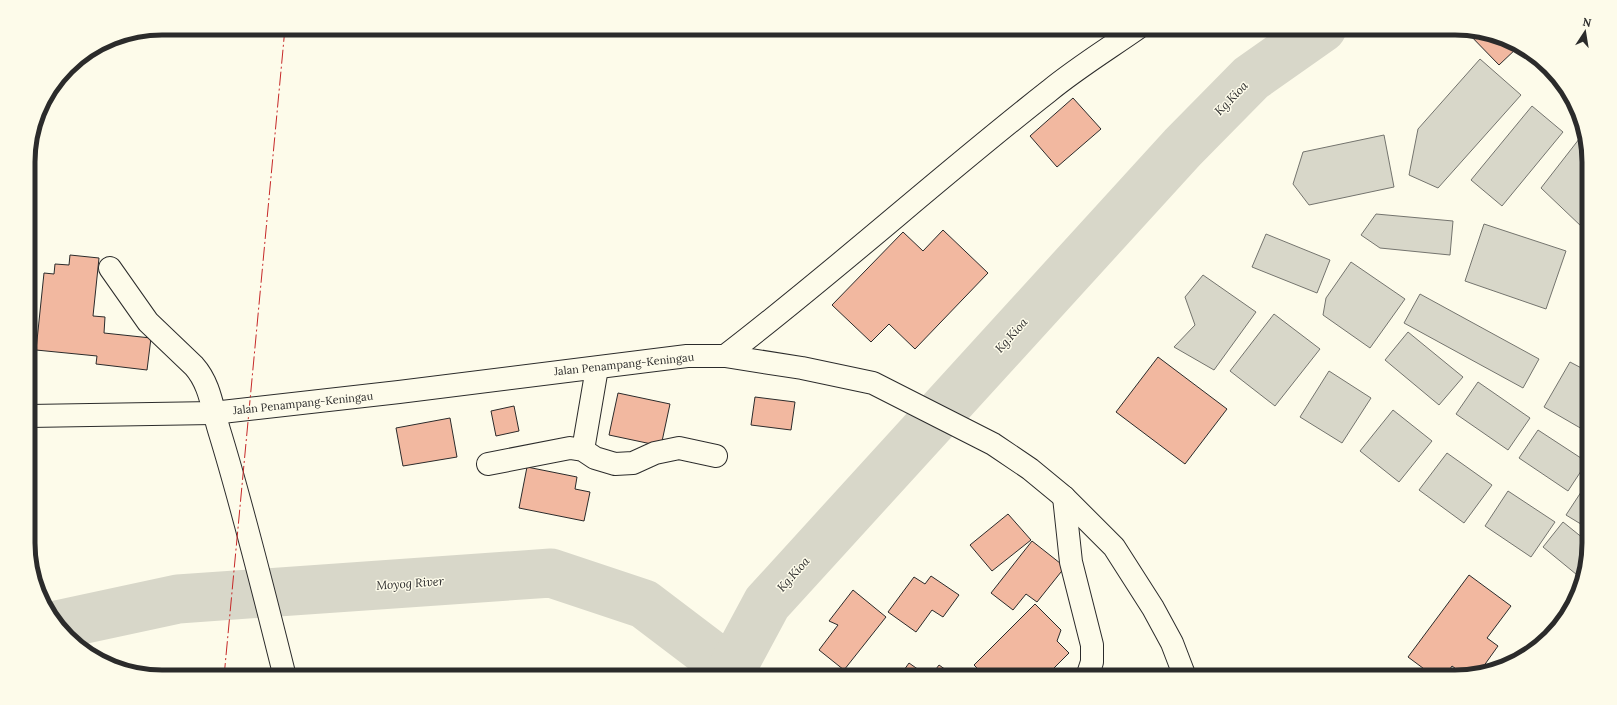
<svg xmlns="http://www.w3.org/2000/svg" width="1617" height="705" font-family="Lora,serif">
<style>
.water{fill:#d8d7c9;stroke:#74746e}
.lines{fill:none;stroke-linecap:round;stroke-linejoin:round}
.river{stroke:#d8d7c9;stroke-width:49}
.building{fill:#f2b8a0;stroke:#2b2b2b}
.minor-casing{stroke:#2b2b2b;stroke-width:24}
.major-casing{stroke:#2b2b2b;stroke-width:24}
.minor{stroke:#fdfbea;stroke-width:22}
.major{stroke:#fdfbea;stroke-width:22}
.power{stroke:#c62828;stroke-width:1;stroke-dasharray:14 3 2 3;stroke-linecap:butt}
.labels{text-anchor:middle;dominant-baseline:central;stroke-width:3;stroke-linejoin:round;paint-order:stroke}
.street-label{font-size:11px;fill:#2b2b2b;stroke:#fdfbea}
.water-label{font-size:12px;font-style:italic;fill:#2b2b2b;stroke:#fdfbea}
.rim{fill:none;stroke:#2b2b2b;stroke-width:5}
</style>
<rect width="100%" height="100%" fill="#fdfbea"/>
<!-- water -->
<g class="water">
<polygon points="1480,59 1521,95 1438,188 1409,175 1418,129"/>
<polygon points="1532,106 1563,132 1502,206 1471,180"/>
<polygon points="1583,134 1588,145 1588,219 1582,227 1541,188"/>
<polygon points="1384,135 1394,187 1309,205 1293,184 1303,152"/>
<polygon points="1376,214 1453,221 1450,255 1380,248 1361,235"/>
<polygon points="1484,224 1566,251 1546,309 1465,281"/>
<polygon points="1266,234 1330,260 1317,293 1252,267"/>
<polygon points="1351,262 1405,299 1370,348 1323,315 1326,298"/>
<polygon points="1203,275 1256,312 1214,370 1174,347 1195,325 1185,297"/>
<polygon points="1420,294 1539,359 1523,388 1404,323"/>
<polygon points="1274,314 1320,349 1275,406 1230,371"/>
<polygon points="1408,332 1463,377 1439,405 1385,360"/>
<polygon points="1570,362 1589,372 1589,433 1544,407"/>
<polygon points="1329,371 1371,398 1342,443 1300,417"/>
<polygon points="1478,382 1530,418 1508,450 1456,414"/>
<polygon points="1393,410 1432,441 1399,482 1360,451"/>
<polygon points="1538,430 1587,462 1568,491 1519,458"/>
<polygon points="1447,453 1492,485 1464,523 1419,490"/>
<polygon points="1589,480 1589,529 1566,515"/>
<polygon points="1508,491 1555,522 1531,557 1485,526"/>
<polygon points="1563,522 1589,543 1582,579 1543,547"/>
</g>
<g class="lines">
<!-- river -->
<g class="river">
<polyline points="57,625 178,599 551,573 644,604 731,670 735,677"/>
<polyline points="731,670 767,603 1183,147 1251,78 1322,28"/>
</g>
</g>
<!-- building -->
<g class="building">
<polygon points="1465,30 1506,38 1518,47 1499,65"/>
<polygon points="1073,98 1101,129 1057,167 1030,136"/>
<polygon points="943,230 988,273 915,349 889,324 871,342 832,305 903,232 923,251"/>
<polygon points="70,255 99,258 93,316 105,317 104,333 151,338 147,370 96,364 97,356 36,350 44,273 54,274 55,264 69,265"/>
<polygon points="1158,357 1227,409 1185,464 1116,412"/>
<polygon points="618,393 670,404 661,446 609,435"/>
<polygon points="755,397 795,402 791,430 751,425"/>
<polygon points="514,406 519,431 496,436 491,411"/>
<polygon points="450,418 457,457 403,466 396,428"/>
<polygon points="527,467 577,477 575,489 590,492 584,521 519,508"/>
<polygon points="1008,514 1031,540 992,571 970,545"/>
<polygon points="1032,541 1065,567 1037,602 1026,594 1013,610 991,593"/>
<polygon points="1469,575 1511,606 1487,638 1498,646 1478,674 1466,676 1452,666 1444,677 1435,677 1408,657"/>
<polygon points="931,576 959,595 943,617 932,610 916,632 888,612 914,577 925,584"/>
<polygon points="853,590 886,617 844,670 819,650 838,625 829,621"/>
<polygon points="1035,604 1061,630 1057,641 1069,653 1045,677 1041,677 1034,670 1027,677 986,677 974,665"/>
<polygon points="909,663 929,677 899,677"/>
<polygon points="939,665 956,677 930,677"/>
<polygon points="1355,669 1363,677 1346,677"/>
</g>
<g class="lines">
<!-- minor casing -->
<g class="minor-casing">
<g id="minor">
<path d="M 110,268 L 148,322 L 194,366 C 210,384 212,407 219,430 C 244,511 264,594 285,677"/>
<path d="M 725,356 C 836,271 939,177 1049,91 C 1077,68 1108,49 1138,28"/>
<polyline points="583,450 597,368"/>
<polyline points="488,464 570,448 583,450 595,458 615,464 633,463 655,453 679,448 716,456"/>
<polyline points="1064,497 1071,562 1092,645 1092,662 1087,677"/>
</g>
</g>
<!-- major casing -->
<g class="major-casing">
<polyline id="major" points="29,416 213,413 399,392 687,356 725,356 802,368 873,383 993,444 1030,469 1064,497 1114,547 1153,608 1172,643 1185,677"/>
</g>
<!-- minor -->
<use href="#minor" class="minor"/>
<!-- major -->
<use href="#major" class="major"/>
<!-- power -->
<polyline class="power" points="224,677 285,28"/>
</g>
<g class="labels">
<!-- street labels -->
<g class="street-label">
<text transform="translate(624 364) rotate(-6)">Jalan Penampang-Keningau</text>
<text transform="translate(303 403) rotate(-6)">Jalan Penampang-Keningau</text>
</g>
<!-- water labels -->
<g class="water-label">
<text transform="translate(1231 98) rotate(-46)">Kg.Kioa</text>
<text transform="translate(1011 335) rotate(-48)">Kg.Kioa</text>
<text transform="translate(793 574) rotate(-48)">Kg.Kioa</text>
<text transform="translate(410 583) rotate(-4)">Moyog River</text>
</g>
</g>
<!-- crop -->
<path d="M0 0H1617V705H0ZM162 35H1455A127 127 0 0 1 1582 162V543A127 127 0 0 1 1455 670H162A127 127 0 0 1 35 543V162A127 127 0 0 1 162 35Z" fill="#fdfbea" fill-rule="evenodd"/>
<path class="rim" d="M162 35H1455A127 127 0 0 1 1582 162V543A127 127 0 0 1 1455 670H162A127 127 0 0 1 35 543V162A127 127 0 0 1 162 35Z"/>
<!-- north arrow -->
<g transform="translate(1585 32) rotate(12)" stroke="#fdfbea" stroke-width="3" paint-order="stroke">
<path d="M0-3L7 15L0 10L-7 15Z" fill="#2b2b2b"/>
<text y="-6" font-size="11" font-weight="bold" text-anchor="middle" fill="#2b2b2b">N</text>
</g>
</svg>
